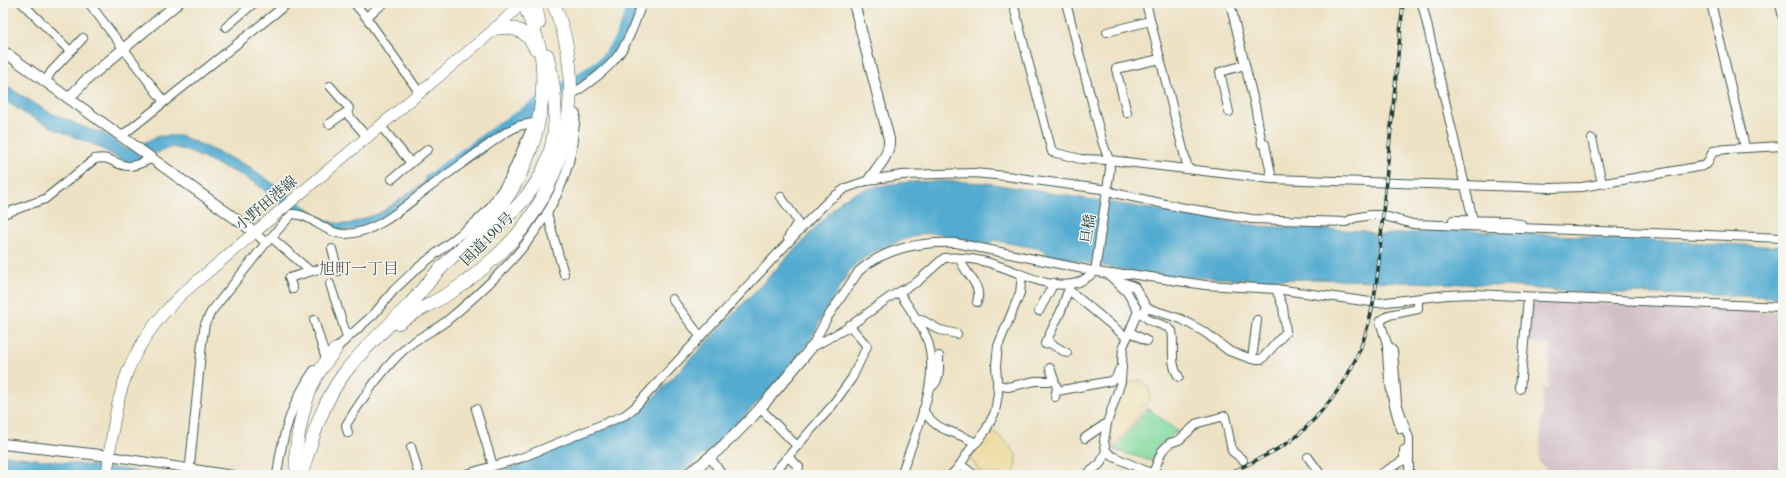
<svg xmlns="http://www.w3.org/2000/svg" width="1786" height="478" font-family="Cardo,'Noto Serif JP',serif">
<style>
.industrial{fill:#d2bec5}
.green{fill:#81d99d;stroke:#508b68}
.sand{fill:#eeda9e;stroke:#868c69}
.water{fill:#53abd0;stroke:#397482}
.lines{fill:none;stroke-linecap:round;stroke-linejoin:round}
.river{stroke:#53abd0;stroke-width:13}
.minor-casing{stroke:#3e564a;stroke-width:10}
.tertiary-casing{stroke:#3e564a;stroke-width:12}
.secondary-casing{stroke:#3e564a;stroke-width:12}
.trunk-casing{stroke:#3e564a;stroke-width:14}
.minor{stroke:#fff;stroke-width:8}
.tertiary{stroke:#fff;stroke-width:10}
.secondary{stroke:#fff;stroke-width:11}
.trunk{stroke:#fff;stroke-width:13}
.rail-casing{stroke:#1f3d34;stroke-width:3.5}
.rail{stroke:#f6f6f2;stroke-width:2;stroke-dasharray:6;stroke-linecap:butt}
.labels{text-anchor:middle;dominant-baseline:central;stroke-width:3;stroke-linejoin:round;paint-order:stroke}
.street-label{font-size:15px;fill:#1f3d34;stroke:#f6f6f2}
.neighbourhood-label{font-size:16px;fill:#5d5c55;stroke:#f6f6f2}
</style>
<rect width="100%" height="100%" fill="#f6f6f2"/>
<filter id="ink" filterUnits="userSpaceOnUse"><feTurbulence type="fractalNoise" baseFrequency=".025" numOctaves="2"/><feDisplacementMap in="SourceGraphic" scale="8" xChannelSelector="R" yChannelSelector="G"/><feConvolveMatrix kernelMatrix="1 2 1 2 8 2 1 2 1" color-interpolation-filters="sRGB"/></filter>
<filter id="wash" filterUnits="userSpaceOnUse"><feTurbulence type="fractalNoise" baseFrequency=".012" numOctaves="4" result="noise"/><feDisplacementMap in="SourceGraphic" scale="16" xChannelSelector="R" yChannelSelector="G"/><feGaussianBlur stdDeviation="0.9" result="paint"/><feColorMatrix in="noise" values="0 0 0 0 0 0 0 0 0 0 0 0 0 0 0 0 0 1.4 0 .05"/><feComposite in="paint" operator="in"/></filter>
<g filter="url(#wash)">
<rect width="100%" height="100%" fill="#eee2c4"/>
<!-- industrial -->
<polygon class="industrial" points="1538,302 1783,312 1783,475 1552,475 1539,462 1544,388 1548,389 1550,346 1528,342 1531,306"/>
<!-- green -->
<polygon class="green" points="1148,408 1177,431 1157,447 1152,461 1114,450"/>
<!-- sand -->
<g class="sand">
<path d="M 1141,380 L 1149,387 L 1150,399 L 1144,406 L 1142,412 L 1113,448 C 1108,419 1114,409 1128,383 Z"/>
<polygon points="994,432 1009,445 1016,455 1015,471 1010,475 984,475 970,459 982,440"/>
</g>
<!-- water -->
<g class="water">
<path d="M 3,84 L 47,111 L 88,129 L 104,133 L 127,150 L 159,136 L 182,136 L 250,167 L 320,217 L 335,223 L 348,224 L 380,213 L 443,170 C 414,193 374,236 335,230 L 274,199 L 258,185 L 241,175 L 185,150 L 172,147 L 136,161 L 125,162 L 97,146 L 57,130 L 22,112 L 3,99 Z"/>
<path d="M 942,181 L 987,183 L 1259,226 L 1365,231 L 1378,235 L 1459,230 L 1783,247 L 1783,297 L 1574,292 L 1495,285 L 1316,279 L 1258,280 L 1147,275 L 1045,254 L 1046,250 L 992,240 L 991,245 L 943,237 L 940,233 L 921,234 L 901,241 L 875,251 L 857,263 L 850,270 L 823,315 L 809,343 L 768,392 L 714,446 L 678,475 L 489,475 L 509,469 L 637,415 L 842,200 C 871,182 908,182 942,181 Z"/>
<polygon points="3,455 168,475 3,475"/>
</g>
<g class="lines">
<!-- river -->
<path class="river" d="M 430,180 L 502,128 L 599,67 C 619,49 627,28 635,3"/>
</g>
</g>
<g filter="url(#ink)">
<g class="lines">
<!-- minor casing -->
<g class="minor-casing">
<g id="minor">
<polyline points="22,3 70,51"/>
<polyline points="89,3 164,102"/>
<polyline points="354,3 366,17 419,92"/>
<polyline points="1013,3 1052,152 1081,159 1109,160 1272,179 1552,188 1582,187 1703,166 1707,164 1713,151 1727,149 1783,146"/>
<polyline points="1146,3 1188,169"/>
<polyline points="1230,3 1255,106 1262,144 1265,144 1272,179"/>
<polyline points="1422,3 1473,220"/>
<polyline points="1711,3 1745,147"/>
<polyline points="1780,3 1783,18"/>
<polyline points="366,17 384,3"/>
<polyline points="226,27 254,3"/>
<polyline points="1107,32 1150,21"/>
<polyline points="46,81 51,72 83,38"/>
<polyline points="330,86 349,108 347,114"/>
<path d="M 570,96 C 615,65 624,56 642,3"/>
<polyline points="1229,112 1220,72 1245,65"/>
<polyline points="1127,113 1116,69 1160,59"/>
<polyline points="329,124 345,113 349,116 367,137"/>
<polyline points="380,125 411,163"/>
<polyline points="123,135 288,3"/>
<polyline points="1592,139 1602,183"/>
<polyline points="392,179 428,149"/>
<polyline points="781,197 797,220 797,223 788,238"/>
<polyline points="547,213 564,274"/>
<path d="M 3,214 L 45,199 L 95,159 C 111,155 115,166 129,166 C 137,166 146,161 153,158"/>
<polyline points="1453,220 1508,221 1521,224"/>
<polyline points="272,238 310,271"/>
<path d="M 266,243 L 292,214 C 312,214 326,235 346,234 C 380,232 405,205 430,187 C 455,168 480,151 505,133 L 518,126 L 533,123"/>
<polyline points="332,249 338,271"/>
<path d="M 960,259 C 965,275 983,284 977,302"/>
<path d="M 1108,274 L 1127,292 L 1138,311 L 1149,320 L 1167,327 L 1172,331 C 1175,346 1169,364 1179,377"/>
<polyline points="1115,279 1135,287 1147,308"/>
<polyline points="330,284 347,337"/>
<polyline points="293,289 289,278 336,264"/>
<polyline points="1069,290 1127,338"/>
<path d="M 899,292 C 908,307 921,323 927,339 C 942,379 914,436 901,475"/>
<polyline points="672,299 700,336"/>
<polyline points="1039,311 1054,283"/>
<polyline points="1142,314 1147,308 1181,319 1206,333 1229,351 1252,359 1262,359 1286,332 1283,307 1276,289"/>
<polyline points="915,319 924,321 940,330 957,334"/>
<polyline points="314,320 325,356"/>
<polyline points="1130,332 1147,341"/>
<polyline points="1046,341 1067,353"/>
<polyline points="1045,344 1061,311 1070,285"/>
<path d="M 1387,344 C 1387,375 1391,400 1401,429"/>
<path d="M 811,348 L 827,318 L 859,271 C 885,248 922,241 956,243 L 1108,274 L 1130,274 L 1205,285 L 1276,289 L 1378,303 L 1447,295 L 1473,294 L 1783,307"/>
<path d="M 811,348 L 847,328 L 890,297 L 917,282 L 944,258 C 961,256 983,260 999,266 C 1024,274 1049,290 1076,283 C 1083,281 1089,276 1095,272 L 1110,169 L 1109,160 L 1103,144 L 1066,3"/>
<polyline points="332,352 374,314 394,290 414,271 477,221 488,210 508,181 530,131"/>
<polyline points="1252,359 1257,320"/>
<polyline points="1050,368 1057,388 1055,397"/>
<polyline points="997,385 1008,387 1035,381 1054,381"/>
<path d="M 930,388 C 941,382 939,367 939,356"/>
<polyline points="1520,389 1528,297"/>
<polyline points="1057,391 1111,381 1116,378 1119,370"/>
<polyline points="760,408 797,446"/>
<polyline points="476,409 493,466"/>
<path d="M 923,410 C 938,433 951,429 972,441 L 973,445"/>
<path d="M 348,433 L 346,425 C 363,397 383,368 408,346 C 420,336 436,330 449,319 C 498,278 552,227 569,162 C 573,147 574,130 576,114 L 569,110"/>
<polyline points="1085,438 1107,423"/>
<polyline points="411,447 419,475"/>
<polyline points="1106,451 1112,456 1155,475"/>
<polyline points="109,456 233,475"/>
<polyline points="710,457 722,475"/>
<polyline points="788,457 799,467 796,475"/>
<polyline points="1308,457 1321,475"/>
<polyline points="961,465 974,475"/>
<polyline points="1153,473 1162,451 1170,443 1179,440 1198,423 1225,416 1232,451 1243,460"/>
<polyline points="189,475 202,343 205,324 211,312 266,243 254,232"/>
<path d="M 277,475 C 282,436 291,403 314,370"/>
<polyline points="463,475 521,458 625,415 634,408 809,220 829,200 846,188 869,180 902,175 974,173 1006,176 1108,190 1114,193 1179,207 1252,219 1346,222 1354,218 1371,215 1381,215 1413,224 1783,238"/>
<polyline points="772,475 831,407 852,378 867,346 849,325"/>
<polyline points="951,475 958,468 973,445 977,442 986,430 995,412 998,394 996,365 998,346 1020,293 1022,275"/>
<polyline points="1086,475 1100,464 1106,451 1104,441 1107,423 1121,382 1123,347 1138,311"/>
<polyline points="1379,475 1404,460 1404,450"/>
<polyline points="1409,475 1409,438 1397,403 1393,351 1387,344 1380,321 1389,315 1418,309 1418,299"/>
</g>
</g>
<!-- tertiary casing -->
<g class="tertiary-casing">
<g id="tertiary">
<path d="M 854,3 L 889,139 C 890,156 878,166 869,180"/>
<polyline points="3,51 254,232"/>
<polyline points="69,98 85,81 178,3"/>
<polyline points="3,444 109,456"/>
<path d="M 686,475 C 735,442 774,393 811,348"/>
</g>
</g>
<!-- secondary casing -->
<g class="secondary-casing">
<path id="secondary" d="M 107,475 C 116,396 123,351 183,293 L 496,28 L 522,3"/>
</g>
<!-- trunk casing -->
<g class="trunk-casing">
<g id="trunk">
<polyline points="535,3 539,23"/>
<path d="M 496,28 C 513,26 528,31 535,48"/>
<path d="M 483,237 C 498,225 513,212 525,198 C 561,156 560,106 547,55"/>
<path d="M 398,323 C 420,308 445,298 466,282 C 487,265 509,247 525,225 C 571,163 585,75 553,3"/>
<path d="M 298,475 C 292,451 303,403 314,381 C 319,370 327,360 335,350"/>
<path d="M 301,475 C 312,440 321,405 343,375 C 362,349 387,328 409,305 C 422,291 433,275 447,262 C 463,246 480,232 494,215 C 529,172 547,116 542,61 C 540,41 530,21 524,3"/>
</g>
</g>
<!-- minor -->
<use href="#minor" class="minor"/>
<!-- tertiary -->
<use href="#tertiary" class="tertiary"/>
<!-- secondary -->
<use href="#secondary" class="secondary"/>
<!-- trunk -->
<use href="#trunk" class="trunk"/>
<!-- rail casing -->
<g class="rail-casing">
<path id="rail" d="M 1225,475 C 1247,465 1269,455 1289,442 C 1302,433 1314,420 1324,408 C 1378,346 1377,279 1384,201 C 1390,135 1397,69 1403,3"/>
</g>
<!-- rail -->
<use href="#rail" class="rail"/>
</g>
</g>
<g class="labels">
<!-- street labels -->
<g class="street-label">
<text transform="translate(266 203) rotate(-40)">小野田港線</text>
<text transform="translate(1088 229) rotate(-81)">旦橋</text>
<text transform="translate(487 239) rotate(-45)">国道190号</text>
</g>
<!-- neighbourhood labels -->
<g class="neighbourhood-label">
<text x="359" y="269">旭町一丁目</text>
</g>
</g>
<!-- margin -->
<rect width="1786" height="478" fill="none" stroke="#f6f6f2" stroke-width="16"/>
</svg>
